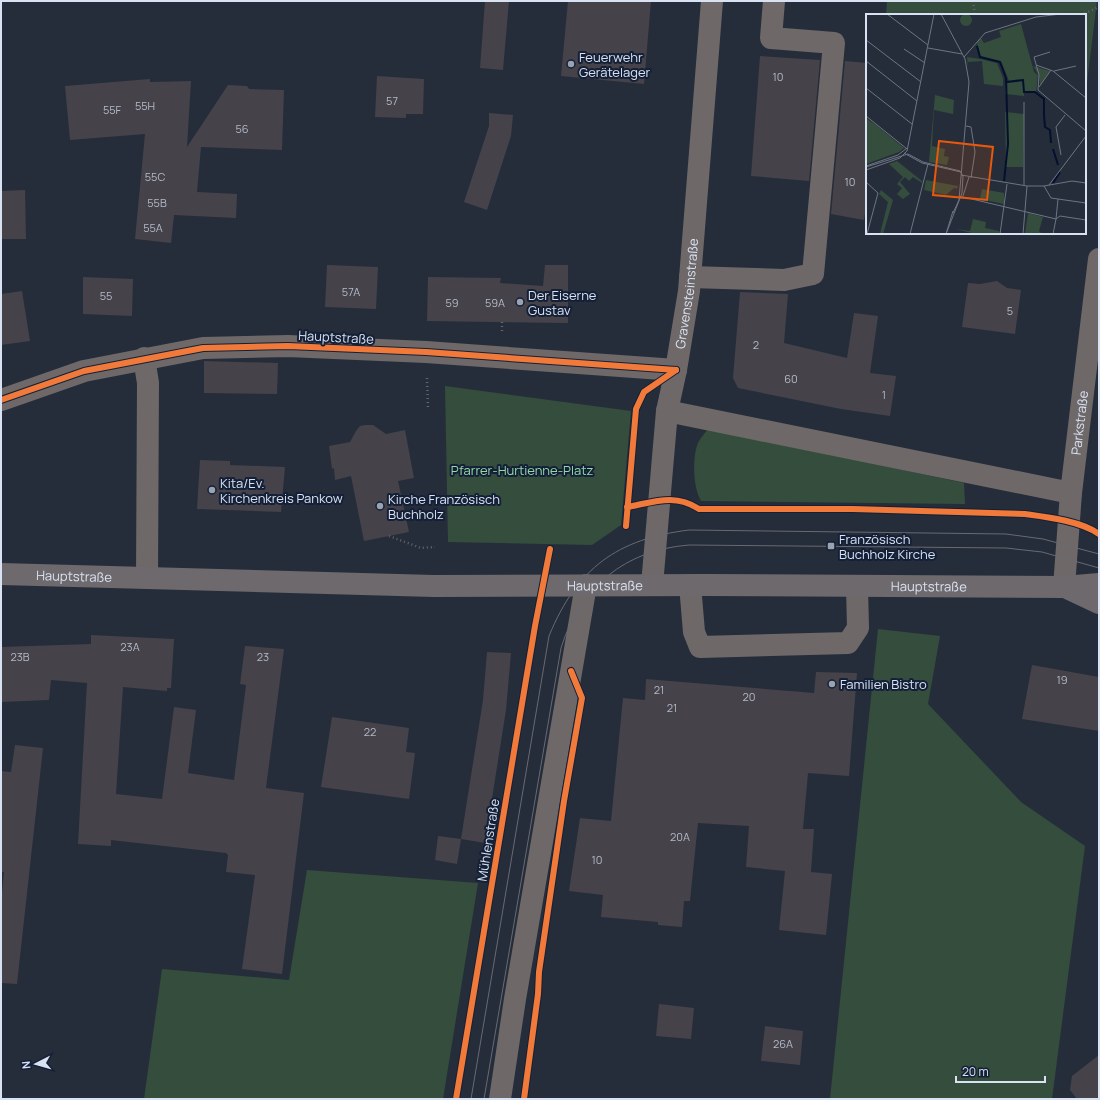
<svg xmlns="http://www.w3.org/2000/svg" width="1100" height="1100" font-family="Manrope,sans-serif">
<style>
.green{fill:#354d3d}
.building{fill:#45424a}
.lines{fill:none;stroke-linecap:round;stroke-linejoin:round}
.path{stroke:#65646a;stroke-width:2.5;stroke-dasharray:1 3;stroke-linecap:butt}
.minor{stroke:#6e6869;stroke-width:22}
.major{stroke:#6d696d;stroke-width:22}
.tram{stroke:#696a71;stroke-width:1}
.cycleway-casing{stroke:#142037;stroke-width:8}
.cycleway{stroke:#f17a3a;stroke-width:6}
.poi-dot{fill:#9aa3b2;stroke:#142037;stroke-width:1.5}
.labels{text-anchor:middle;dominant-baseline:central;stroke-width:4;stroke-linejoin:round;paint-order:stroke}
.number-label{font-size:11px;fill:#b4bac8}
.poi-label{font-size:13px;fill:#d9e2f2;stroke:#142037;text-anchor:start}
.street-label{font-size:13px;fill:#d9e2f2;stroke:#142037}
.park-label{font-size:13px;fill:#95daa7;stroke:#142037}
.inset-river{fill:none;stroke:#03102e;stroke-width:2}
.inset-road{fill:none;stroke:#6d7584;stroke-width:1}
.view{fill:#e8590c;fill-opacity:0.15;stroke:#e8590c;stroke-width:2}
.inset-edge{fill:none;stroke:#d9e2f2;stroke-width:2}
</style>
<rect width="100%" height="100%" fill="#252d3a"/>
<!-- green -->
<g class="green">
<polygon points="887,1 1097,1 1085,99 1085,15 886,15"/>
<polygon points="445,386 631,411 621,525 592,545 448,542"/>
<path d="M 709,428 L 964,483 L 965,504 L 701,501 C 693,488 692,457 698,443 C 701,437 705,433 709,428 Z"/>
<polygon points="878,629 940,636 928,704 1021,802 1085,846 1052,1099 830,1099"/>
<polygon points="307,870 478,883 443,1099 144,1099 162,969 289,980"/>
</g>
<!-- building -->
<g class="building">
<polygon points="485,1 509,1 503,70 480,68"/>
<polygon points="568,1 651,1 644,84 561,76"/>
<polygon points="760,56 820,60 809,181 751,176"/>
<polygon points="845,61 867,63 867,200 864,220 831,214"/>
<polygon points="377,76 424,79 423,114 406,114 406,118 375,117"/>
<polygon points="150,79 150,82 191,81 187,147 228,85 247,86 249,89 284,90 282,150 201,147 197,192 237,194 236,218 174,215 171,243 135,239 145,134 70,140 65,86"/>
<polygon points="489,113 513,115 511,136 487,210 464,202 489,126"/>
<polygon points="25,190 26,239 1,239 1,191"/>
<polygon points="327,265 378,267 376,309 325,307"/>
<polygon points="545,265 568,265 568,323 427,321 428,277 501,278 500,283 543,286"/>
<polygon points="83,277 133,279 132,316 83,314"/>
<polygon points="997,281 1007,288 1021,290 1015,334 962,327 968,283 980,284"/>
<polygon points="22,291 30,341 1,345 1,294"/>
<polygon points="740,292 788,294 784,343 847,358 854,313 878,316 870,373 896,376 890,416 841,409 738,388 733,378"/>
<polygon points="204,361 278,363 277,394 204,393"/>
<polygon points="365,425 373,425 386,434 405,430 414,478 398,481 409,532 364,541 351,476 335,480 334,468 332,469 329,446 350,442 356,431 360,426"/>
<polygon points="200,460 230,461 230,465 285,467 281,512 197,509"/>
<polygon points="91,635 174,639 171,688 167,688 167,691 123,687 116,794 162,799 174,707 196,710 188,773 234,780 246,685 240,684 245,646 284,649 266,788 304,793 282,974 242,969 255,875 226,872 228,855 226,853 111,840 111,846 78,844 87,683 51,680 49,700 1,702 1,647 91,644"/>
<polygon points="487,652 511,653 506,710 485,843 461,839 483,700"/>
<polygon points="1032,665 1099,677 1099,731 1022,719"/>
<polygon points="816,672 857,673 849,776 808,773 803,829 814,829 811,872 832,874 826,935 779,930 785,871 746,867 749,826 698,823 690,901 684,901 682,927 658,925 658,922 601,917 603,895 569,891 580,818 611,821 623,698 645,700 646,679 814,693"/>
<polygon points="332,717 409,728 406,752 415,753 409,799 321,787"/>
<polygon points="15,745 43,748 17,984 1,983 1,902 4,872 1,872 1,771 11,772"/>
<polygon points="438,836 461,839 457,864 435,860"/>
<polygon points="659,1004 694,1008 691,1039 656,1036"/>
<polygon points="765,1026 803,1031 800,1065 761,1061"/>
<polygon points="1099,1055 1099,1099 1077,1099 1070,1090 1072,1076"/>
</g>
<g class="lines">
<!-- path -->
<g class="path">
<polyline points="973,1 975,15"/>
<polyline points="1081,15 1099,7"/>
<polyline points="502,322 502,331"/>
<polyline points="427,378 428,408"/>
<polyline points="389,536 421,548 435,547"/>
</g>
<!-- minor -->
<g class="minor">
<polyline points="690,277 784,280 813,274 834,43 771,38 774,1"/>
<polyline points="144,358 148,383 147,578"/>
<polyline points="1,400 84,371 203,348 288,346 426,352 676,370"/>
<polyline points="667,411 1071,493"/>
<path id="s1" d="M 652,585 L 667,411 L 676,370 L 689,291 L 712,1"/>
<polyline points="690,585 694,632 700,647 848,643 858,628 857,586"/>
<path id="s2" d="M 1064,587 L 1071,493 L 1099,259"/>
<polyline points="500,1099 515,999 586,585"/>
</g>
<!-- major -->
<g class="major">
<path id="s3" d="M 1,574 L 434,586 L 706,585 L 1064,587 L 1099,584"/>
<polyline points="1065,587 1099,603"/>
</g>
<!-- tram -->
<g class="tram">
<path d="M 471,1099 L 549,636 C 577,568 617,539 689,530 L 1006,534 L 1043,539 L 1099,554"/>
<path d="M 484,1099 L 561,648 C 580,587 625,550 689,545 L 1006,548 L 1042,552 L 1099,568"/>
</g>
<!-- cycleway casing -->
<g class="cycleway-casing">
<g id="cycleway">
<polyline points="1,400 84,371 203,348 288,346 426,352 676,370"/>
<path d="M 627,507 C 654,502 675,493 699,509 L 853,509 L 1025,514 C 1047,517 1081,521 1099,534"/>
<polyline points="626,526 636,409 644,392 676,370"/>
<polyline points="456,1099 535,626 550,549"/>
<polyline points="524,1099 538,994 539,972 564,801 582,698 571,671"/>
</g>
</g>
<!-- cycleway -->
<use href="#cycleway" class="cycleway"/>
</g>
<!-- markers -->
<g class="poi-dot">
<circle cx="571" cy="64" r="4"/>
<circle cx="520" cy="302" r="4"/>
<circle cx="212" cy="490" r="4"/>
<circle cx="380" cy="506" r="4"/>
<rect x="827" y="542" width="8" height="8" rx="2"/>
<circle cx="832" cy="684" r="4"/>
</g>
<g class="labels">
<!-- number labels -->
<g class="number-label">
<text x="778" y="76">10</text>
<text x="392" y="100">57</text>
<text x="145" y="105">55H</text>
<text x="112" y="109">55F</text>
<text x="242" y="128">56</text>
<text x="155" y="176">55C</text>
<text x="850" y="181">10</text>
<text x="157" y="202">55B</text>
<text x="153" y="227">55A</text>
<text x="351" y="291">57A</text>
<text x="106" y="295">55</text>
<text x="452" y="302">59</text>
<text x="495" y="302">59A</text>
<text x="1010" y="310">5</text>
<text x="756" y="344">2</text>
<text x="791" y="378">60</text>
<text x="884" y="394">1</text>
<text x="130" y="646">23A</text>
<text x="20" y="656">23B</text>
<text x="263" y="656">23</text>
<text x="1062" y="679">19</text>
<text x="659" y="689">21</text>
<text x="749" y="696">20</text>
<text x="672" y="707">21</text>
<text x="370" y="731">22</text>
<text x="680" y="836">20A</text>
<text x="597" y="859">10</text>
<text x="783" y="1043">26A</text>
</g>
<!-- poi labels -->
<g class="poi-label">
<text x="579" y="57">Feuerwehr<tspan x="579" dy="15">Gerätelager</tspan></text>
<text x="528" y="295">Der Eiserne<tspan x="528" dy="15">Gustav</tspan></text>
<text x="220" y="483">Kita/Ev.<tspan x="220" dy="15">Kirchenkreis Pankow</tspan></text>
<text x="388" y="499">Kirche Französisch<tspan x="388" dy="15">Buchholz</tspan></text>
<text x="839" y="539">Französisch<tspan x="839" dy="15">Buchholz Kirche</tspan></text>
<text x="840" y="684">Familien Bistro</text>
</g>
<!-- street labels -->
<g class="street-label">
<text stroke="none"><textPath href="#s1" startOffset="294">Gravensteinstraße</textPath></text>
<text transform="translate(336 337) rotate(3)">Hauptstraße</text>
<text stroke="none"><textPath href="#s2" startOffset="165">Parkstraße</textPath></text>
<text stroke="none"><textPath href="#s3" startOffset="73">Hauptstraße</textPath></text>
<text stroke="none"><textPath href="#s3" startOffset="604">Hauptstraße</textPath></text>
<text stroke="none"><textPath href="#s3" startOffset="928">Hauptstraße</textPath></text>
<text transform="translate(488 840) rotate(-81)">Mühlenstraße</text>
</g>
<!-- park labels -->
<g class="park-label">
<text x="522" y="470">Pfarrer-Hurtienne-Platz</text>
</g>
</g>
<!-- overview -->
<g transform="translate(866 14)">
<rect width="220" height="220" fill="#252d3a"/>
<path d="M94 6a6 6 0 1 1 12 0a6 6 0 1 1-12 0ZM 155,10 L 168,58 L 172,61 L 170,79 L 158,79 L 158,82 L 139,80 L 140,68 L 143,67 L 135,47 L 114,42 L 111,29 L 115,24 L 118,29 L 135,23 L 133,17 ZM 101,43 L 114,45 L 131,49 L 137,64 L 137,72 L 118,70 L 116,47 L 102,48 L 102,53 ZM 167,52 L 184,57 L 174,71 L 173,61 ZM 69,81 L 88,86 L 87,100 L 68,96 L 66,132 L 79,135 L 78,142 L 83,143 L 81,151 L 63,148 ZM 139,98 L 158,100 L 157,153 L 140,153 ZM 0,104 L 10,111 L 38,134 L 33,138 L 0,150 ZM 31,147 L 56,167 L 56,169 L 47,163 L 43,167 L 39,163 L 34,168 L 44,180 L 37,185 L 31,180 L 36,174 L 31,170 L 37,163 L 23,150 ZM 60,166 L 92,172 L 91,175 L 88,174 L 80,181 L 58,176 ZM 116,175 L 138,179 L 138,190 L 114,185 ZM 15,176 L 27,186 L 17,220 L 14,220 L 22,188 L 13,180 ZM 162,199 L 177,203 L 173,217 L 176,220 L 159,220 ZM 107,205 L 120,208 L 119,214 L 133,217 L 133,220 L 109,220 L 90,215 L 104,217 Z" fill="#354d3d"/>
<path class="inset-river" d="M 111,32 L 114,43 L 134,48 L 140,64 L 142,130 L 138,167M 141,68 L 157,66 L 158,78 L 169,78 L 178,85 L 178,101 L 179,113 L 184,116 L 185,129M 187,135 L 192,151M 187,169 L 194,158"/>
<path class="inset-road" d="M 21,0 L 62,31M 75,0 L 99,45 L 103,68 L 93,186 L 87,199M 0,26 L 55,68M 62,34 L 96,40M 38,35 L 59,49M 184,38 L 168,43 L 173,61 L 172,76 L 220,117M 98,43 L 119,19 L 170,3 L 195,0M 0,47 L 51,87M 170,51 L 187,57 L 220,84M 188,57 L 210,52M 173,73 L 185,56M 0,74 L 46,110M 0,102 L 41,135M 100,112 L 105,113 L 109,138 L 105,164M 38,139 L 56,149 L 95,158M 195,141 L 190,113 L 199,101M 0,152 L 32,141 L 41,134M 0,153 L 42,140 L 57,148 L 94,157 L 97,162 L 96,179 L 80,220M 0,156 L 34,144 L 41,137 L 68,0M 95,161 L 161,172 L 178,172 L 206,167 L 220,169M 0,168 L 12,179 L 1,220M 158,171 L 158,88M 183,171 L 220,122M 178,172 L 185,184 L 220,189M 93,182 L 190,205 L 192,185M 97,182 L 103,163M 44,220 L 62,150M 80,220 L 87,197M 134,220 L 141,170M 157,220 L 161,172M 187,220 L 190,205 L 194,202 L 220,206"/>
<path class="view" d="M 73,127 L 127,133 L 121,186 L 67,181 Z"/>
<rect width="220" height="220" class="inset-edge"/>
</g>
<!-- border -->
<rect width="1100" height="1100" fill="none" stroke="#d9e2f2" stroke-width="4"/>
<!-- north arrow -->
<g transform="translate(36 1064) rotate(264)" stroke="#142037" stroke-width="3" paint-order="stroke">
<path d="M0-3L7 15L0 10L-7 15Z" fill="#d9e2f2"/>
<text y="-6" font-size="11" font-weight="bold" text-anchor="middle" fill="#d9e2f2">N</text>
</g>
<!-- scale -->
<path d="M956 1076v6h89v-6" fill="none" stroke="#d9e2f2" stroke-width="2"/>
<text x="962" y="1076" font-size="12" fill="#d9e2f2" stroke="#142037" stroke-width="3" paint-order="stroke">20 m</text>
</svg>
